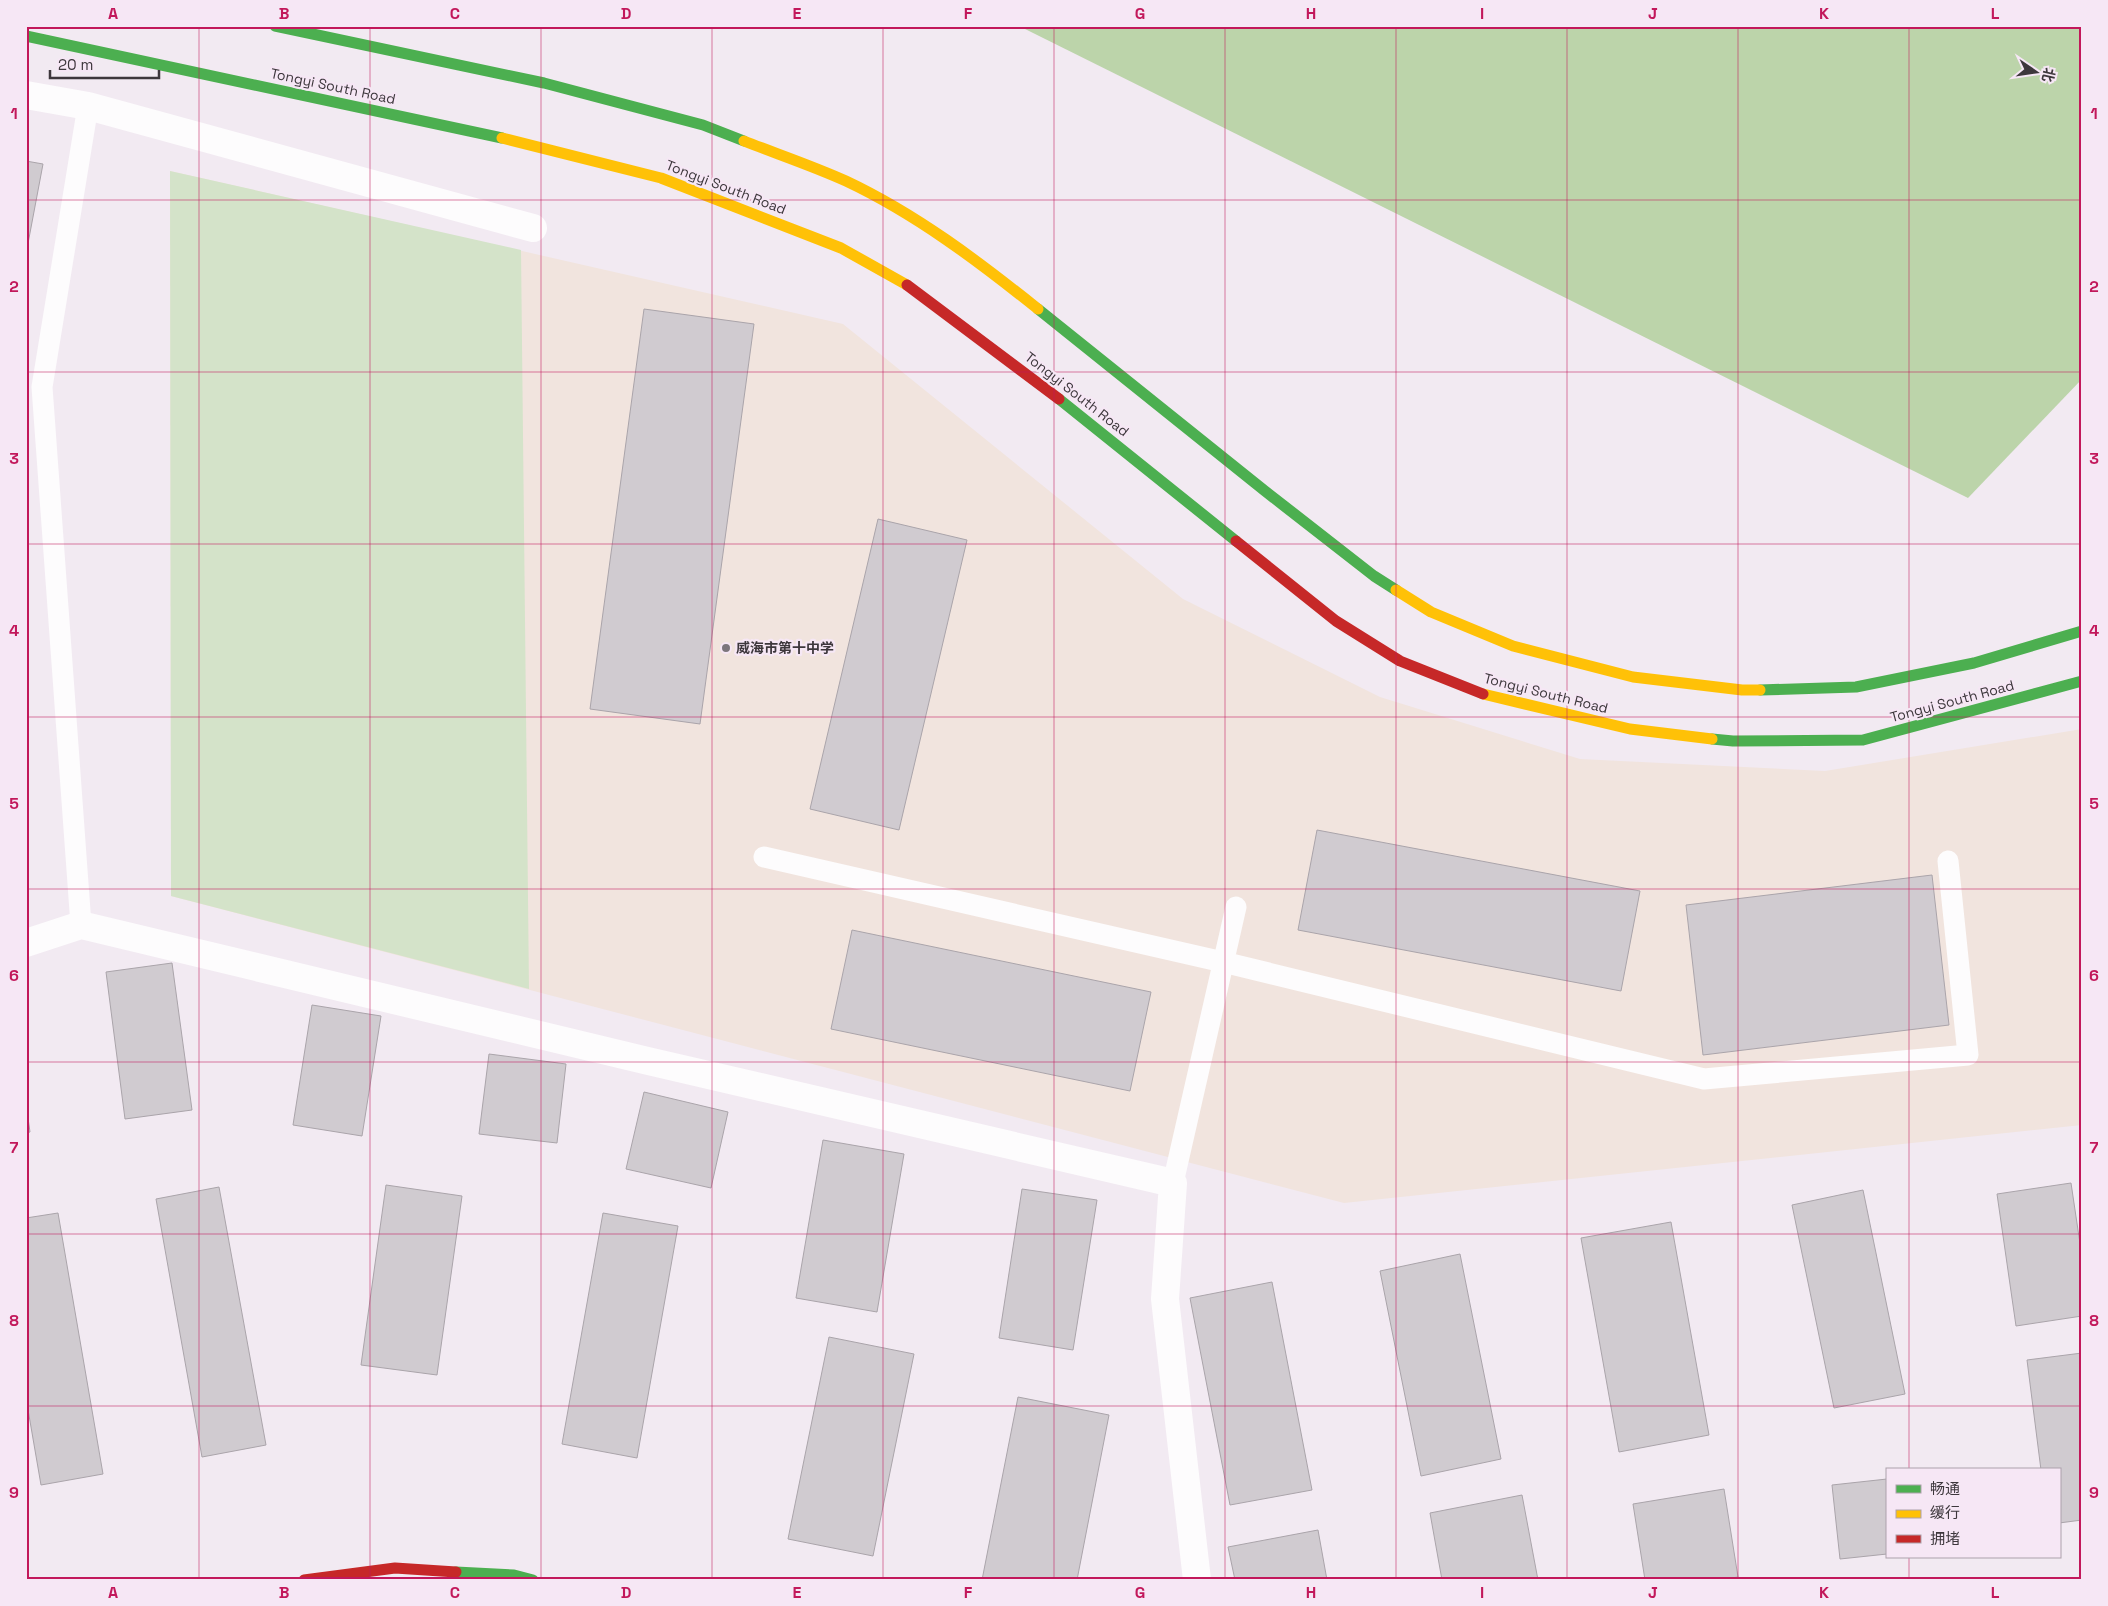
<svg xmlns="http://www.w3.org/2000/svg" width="2108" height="1606" font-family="'Space Grotesk','Noto Sans SC',sans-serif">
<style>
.education{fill:#f1e4de}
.green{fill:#d4e3c9}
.forest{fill:#bcd4aa}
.building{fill:#d0cbd0;stroke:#aaa4aa}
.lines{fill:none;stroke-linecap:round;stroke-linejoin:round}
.lane{stroke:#fdfcfd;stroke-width:21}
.street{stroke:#fdfcfd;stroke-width:28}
.fast{stroke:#4caf50;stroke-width:11}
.slow{stroke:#ffc107;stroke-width:11}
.jam{stroke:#c62828;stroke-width:11}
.grid{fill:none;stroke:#c2185b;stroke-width:1;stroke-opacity:0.55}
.poi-dot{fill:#7c767c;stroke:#f6e7f5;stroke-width:2}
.labels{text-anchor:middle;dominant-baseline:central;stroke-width:4.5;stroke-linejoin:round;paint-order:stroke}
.street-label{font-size:14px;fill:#3d373c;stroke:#f6e7f5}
.poi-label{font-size:14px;font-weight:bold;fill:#3d373c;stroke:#f6e7f5;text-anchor:start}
.neatline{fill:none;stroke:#c2185b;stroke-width:2}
.grid-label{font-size:16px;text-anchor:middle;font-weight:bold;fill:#c2185b}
</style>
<rect width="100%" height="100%" fill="#f2eaf2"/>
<!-- education -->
<polygon class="education" points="170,171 843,324 1183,599 1380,697 1580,759 1825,771 2082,729 2082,1125 1344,1203 171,896"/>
<!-- green -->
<polygon class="green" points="170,171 521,250 529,989 171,896"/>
<!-- forest -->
<polygon class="forest" points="1019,26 2082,26 2082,379 1968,498"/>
<!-- building -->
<g class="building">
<polygon points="26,161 43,164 26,254"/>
<polygon points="644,309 754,324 700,724 590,709"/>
<polygon points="878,519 967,540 899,830 810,809"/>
<polygon points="1317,830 1640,891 1621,991 1298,930"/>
<polygon points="1932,875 1949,1025 1703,1055 1686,905"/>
<polygon points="852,930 1151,992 1130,1091 831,1029"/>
<polygon points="172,963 192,1110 125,1119 106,972"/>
<polygon points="312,1005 381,1016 362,1136 293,1125"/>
<polygon points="489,1054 566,1064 557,1143 479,1134"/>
<polygon points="644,1092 728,1112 711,1188 626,1169"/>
<polygon points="26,1104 30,1132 26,1133"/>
<polygon points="823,1140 904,1154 877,1312 796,1298"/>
<polygon points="2071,1183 2082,1257 2082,1316 2016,1326 1997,1194"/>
<polygon points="386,1185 462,1196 437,1375 361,1365"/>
<polygon points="219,1187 266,1445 202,1457 156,1199"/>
<polygon points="1022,1189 1097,1200 1073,1350 999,1338"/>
<polygon points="1863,1190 1905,1394 1834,1408 1792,1205"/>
<polygon points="58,1213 103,1474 41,1485 26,1398 26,1218"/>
<polygon points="603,1213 678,1226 637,1458 562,1444"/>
<polygon points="1671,1222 1709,1435 1619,1452 1581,1238"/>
<polygon points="1460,1254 1501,1459 1421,1476 1380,1271"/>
<polygon points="1272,1282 1312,1490 1230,1505 1190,1298"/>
<polygon points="829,1337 914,1354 873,1556 788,1539"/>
<polygon points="2082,1353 2082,1520 2059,1523 2059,1470 2041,1470 2027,1360"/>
<polygon points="1018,1397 1109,1415 1077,1580 982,1580"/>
<polygon points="1887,1479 1887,1554 1840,1559 1832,1485"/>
<polygon points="1724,1489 1738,1577 1719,1580 1645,1580 1633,1504"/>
<polygon points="1522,1495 1538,1580 1442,1580 1430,1513"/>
<polygon points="1318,1530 1327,1580 1235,1580 1228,1547"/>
</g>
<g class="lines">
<!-- lane -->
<g class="lane">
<polyline points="764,857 1223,962 1704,1079 1968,1055 1948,861"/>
<polyline points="81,925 42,387 88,106"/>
<polyline points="1173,1183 1236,907"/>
</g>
<!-- street -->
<g class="street">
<polyline points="26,95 88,106 533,228"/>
<polyline points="26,943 81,925 648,1061 1173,1183 1165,1299 1197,1580"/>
</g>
<!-- fast -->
<g class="fast">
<polyline points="275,26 544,83 703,125 744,141"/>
<polyline points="26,36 502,138"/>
<polyline points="1038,309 1265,491 1374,576 1396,590"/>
<polyline points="1059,399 1236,541"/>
<polyline points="1760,690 1856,687 1974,663 2082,631"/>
<polyline points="1712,739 1733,741 1863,740 2082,681"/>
<polyline points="456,1572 514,1575 533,1580"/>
</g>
<!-- slow -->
<g class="slow">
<polyline points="502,138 661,178 841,248 907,285"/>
<path d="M 744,141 C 777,154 813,166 846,181 C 916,214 978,261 1038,309"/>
<polyline points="1396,590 1431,612 1513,646 1633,677 1742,690 1760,690"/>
<polyline points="1483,694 1630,729 1712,739"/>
</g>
<!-- jam -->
<g class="jam">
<polyline points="907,285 1059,399"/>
<polyline points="1236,541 1336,621 1400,661 1483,694"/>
<polyline points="304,1580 395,1568 456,1572"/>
</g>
</g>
<!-- grid -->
<path class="grid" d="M 199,26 L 199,1580M 370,26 L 370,1580M 541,26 L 541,1580M 712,26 L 712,1580M 883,26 L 883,1580M 1054,26 L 1054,1580M 1225,26 L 1225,1580M 1396,26 L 1396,1580M 1567,26 L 1567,1580M 1738,26 L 1738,1580M 1909,26 L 1909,1470M 26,200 L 2082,200M 26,372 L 2082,372M 26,544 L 2082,544M 26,717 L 2082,717M 26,889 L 2082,889M 26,1062 L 2082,1062M 26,1234 L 2082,1234M 26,1406 L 2082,1406M 1909,1557 L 1909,1580"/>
<!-- markers -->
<circle class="poi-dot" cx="726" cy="648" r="5"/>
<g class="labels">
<!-- street labels -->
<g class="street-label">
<text transform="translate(333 86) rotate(12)">Tongyi South Road</text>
<text transform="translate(726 187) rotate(21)">Tongyi South Road</text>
<text transform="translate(1077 394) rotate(38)">Tongyi South Road</text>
<text transform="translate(1546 693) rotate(14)">Tongyi South Road</text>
<text transform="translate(1952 701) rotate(-15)">Tongyi South Road</text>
</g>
<!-- poi labels -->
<g class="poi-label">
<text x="736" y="648">威海市第十中学</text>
</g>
</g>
<!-- border -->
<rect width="2108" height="1606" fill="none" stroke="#f6e7f5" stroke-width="55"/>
<!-- legend -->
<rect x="1886" y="1468" width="175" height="90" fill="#f6e7f5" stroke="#aca1ab"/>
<rect x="1896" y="1485" width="25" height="8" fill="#4caf50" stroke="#aca1ab"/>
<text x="1930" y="1494" font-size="15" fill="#3d373c">畅通</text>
<rect x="1896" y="1510" width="25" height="8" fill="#ffc107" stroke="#aca1ab"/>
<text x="1930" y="1518" font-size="15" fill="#3d373c">缓行</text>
<rect x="1896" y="1535" width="25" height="8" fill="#c62828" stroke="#aca1ab"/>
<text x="1930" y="1544" font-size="15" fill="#3d373c">拥堵</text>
<!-- north arrow -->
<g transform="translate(2036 72) rotate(103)" stroke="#f6e7f5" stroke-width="4" paint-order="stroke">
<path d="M0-4L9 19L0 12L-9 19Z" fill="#3d373c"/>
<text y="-8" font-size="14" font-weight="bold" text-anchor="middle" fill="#3d373c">北</text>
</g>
<!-- scale -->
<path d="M50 70v8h109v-8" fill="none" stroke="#3d373c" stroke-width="2.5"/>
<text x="58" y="70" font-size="15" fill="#3d373c" stroke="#f6e7f5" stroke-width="4" paint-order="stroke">20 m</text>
<rect x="28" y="28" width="2052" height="1550" class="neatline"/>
<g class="grid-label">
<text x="113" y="19">A</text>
<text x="284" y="19">B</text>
<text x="455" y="19">C</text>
<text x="626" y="19">D</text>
<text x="797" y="19">E</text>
<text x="968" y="19">F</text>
<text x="1140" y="19">G</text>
<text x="1311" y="19">H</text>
<text x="1482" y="19">I</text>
<text x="1653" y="19">J</text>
<text x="1824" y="19">K</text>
<text x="1995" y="19">L</text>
<text x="14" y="119">1</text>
<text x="2094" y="119">1</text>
<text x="14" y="292">2</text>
<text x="2094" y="292">2</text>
<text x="14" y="464">3</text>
<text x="2094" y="464">3</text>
<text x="14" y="636">4</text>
<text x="2094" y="636">4</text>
<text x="14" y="809">5</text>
<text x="2094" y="809">5</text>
<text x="14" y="981">6</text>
<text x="2094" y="981">6</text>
<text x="14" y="1153">7</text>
<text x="2094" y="1153">7</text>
<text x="14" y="1326">8</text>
<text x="2094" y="1326">8</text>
<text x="14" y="1498">9</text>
<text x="2094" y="1498">9</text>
<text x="113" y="1598">A</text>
<text x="284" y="1598">B</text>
<text x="455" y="1598">C</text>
<text x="626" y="1598">D</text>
<text x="797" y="1598">E</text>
<text x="968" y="1598">F</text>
<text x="1140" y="1598">G</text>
<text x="1311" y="1598">H</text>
<text x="1482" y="1598">I</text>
<text x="1653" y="1598">J</text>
<text x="1824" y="1598">K</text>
<text x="1995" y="1598">L</text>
</g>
</svg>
